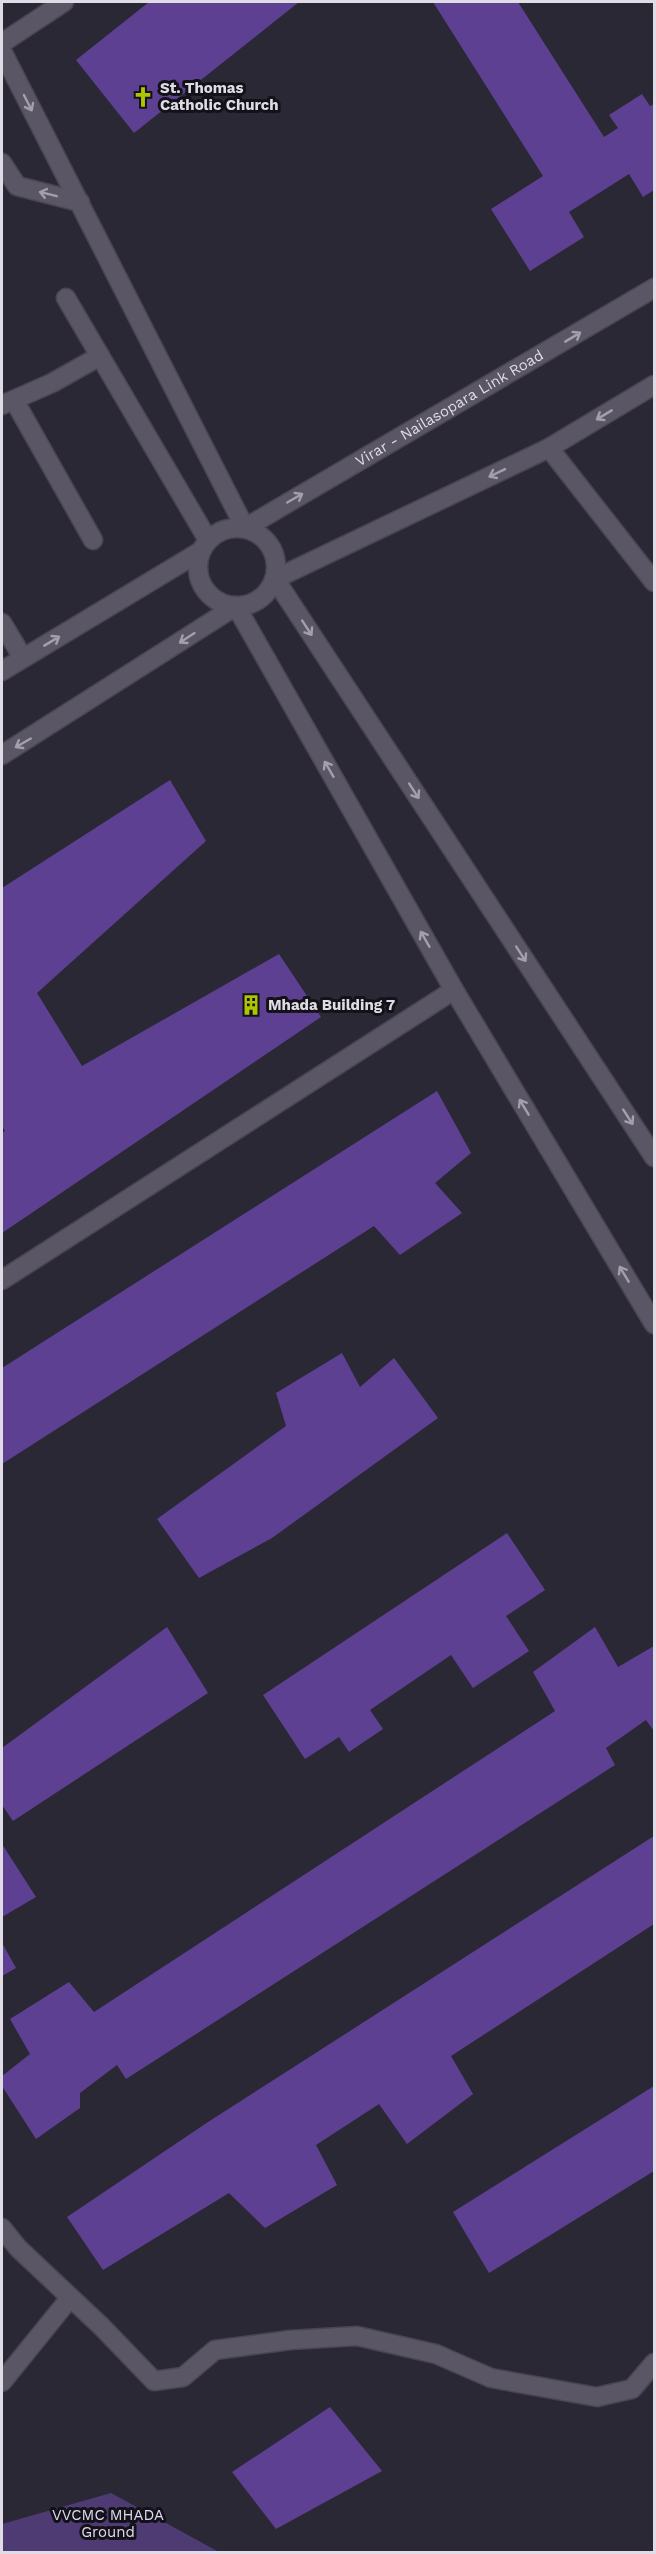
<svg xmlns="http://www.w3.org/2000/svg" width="656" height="2554" font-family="'Work Sans',sans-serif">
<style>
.green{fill:#4e3b74}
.building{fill:#5d4091}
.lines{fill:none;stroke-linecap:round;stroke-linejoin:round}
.lane-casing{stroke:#494550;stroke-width:21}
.street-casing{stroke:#494550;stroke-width:21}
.secondary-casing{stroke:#494550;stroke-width:21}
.lane{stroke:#5a5665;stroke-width:18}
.street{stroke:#5a5665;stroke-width:18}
.secondary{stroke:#5a5665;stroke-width:18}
.oneway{stroke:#a3a0ab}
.labels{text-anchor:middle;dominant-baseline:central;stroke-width:6;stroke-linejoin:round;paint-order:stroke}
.poi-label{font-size:15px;font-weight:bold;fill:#dfdce5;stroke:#131218;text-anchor:start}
.street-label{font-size:15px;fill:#dfdce5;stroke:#131218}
.park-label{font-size:15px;fill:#e0daf1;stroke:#131218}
</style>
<rect width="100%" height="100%" fill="#2b2835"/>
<!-- green -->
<polygon class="green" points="111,2493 219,2552 2,2552 2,2524"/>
<!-- building -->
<g class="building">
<polygon points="149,2 299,2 134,133 76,60"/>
<polygon points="433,2 518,2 604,137 618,128 609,115 642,94 650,106 654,104 654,190 643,197 629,174 569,212 584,237 530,271 491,209 543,176"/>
<polygon points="170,780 206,841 37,993 82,1066 279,954 321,1017 2,1233 2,1133 5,1131 2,1126 2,888"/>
<polygon points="437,1091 471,1153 435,1183 462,1213 400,1255 374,1226 2,1464 2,1368"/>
<polygon points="342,1353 360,1387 394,1358 438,1418 272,1538 199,1578 157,1519 286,1426 276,1393"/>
<polygon points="507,1533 545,1590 506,1616 529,1651 473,1688 451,1655 370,1710 383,1729 349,1752 339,1737 305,1759 263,1695"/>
<polygon points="167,1627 208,1693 13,1821 2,1805 2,1748"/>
<polygon points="595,1627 618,1667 654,1646 654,1731 646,1720 606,1748 615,1765 126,2079 117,2065 80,2093 80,2108 36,2139 2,2086 2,2076 30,2054 10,2019 69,1982 94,2012 555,1711 533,1672"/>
<polygon points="654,1836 654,1924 451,2056 473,2094 407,2144 379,2104 316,2145 337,2185 265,2228 229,2193 103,2270 67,2217 208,2122"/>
<polygon points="2,1844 36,1897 2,1917"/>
<polygon points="2,1943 16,1968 2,1976"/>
<polygon points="654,2086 654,2171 489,2273 453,2212"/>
<polygon points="330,2407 382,2471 276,2529 232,2472"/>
</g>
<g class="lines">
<!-- lane casing -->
<g class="lane-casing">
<polyline id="lane" points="549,448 654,582"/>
</g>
<!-- street casing -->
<g class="street-casing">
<g id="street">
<polyline points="2,43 64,2"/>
<polyline points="2,51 245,528"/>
<polyline points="2,163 17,186 80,202"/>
<polyline points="66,298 208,540"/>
<polyline points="14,400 93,540"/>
<polyline points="2,405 52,383 100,356"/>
<polyline points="2,623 23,658"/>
<polyline points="2,1280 454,990"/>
<polyline points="2,2228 18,2248 102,2327 154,2381 183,2377 215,2350 290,2340 357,2336 436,2354 491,2378 597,2397 632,2389 654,2363"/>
<polyline points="2,2382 70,2298"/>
</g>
</g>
<!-- secondary casing -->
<g class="secondary-casing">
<g id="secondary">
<polyline points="654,385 549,448 275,579 654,1157"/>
<circle cx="237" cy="567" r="39"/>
<path id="s1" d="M 245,528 L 654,288"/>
<polyline points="2,671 201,551"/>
<polyline points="2,755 236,606 454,990 654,1324"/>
</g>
</g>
<!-- lane -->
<use href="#lane" class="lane"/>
<!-- street -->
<use href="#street" class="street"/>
<!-- secondary -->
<use href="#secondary" class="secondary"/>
</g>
<!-- one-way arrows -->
<defs><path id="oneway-shaft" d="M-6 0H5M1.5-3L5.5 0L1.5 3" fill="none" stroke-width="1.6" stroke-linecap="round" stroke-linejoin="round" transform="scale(1.5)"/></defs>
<g class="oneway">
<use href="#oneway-shaft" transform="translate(28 103) rotate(63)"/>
<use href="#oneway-shaft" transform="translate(48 194) rotate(-166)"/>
<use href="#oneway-shaft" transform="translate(573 337) rotate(-31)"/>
<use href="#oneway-shaft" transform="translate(604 415) rotate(149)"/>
<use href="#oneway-shaft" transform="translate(497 473) rotate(154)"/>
<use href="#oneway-shaft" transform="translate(295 498) rotate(-30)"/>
<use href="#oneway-shaft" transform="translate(307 628) rotate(57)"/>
<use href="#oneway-shaft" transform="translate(187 638) rotate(147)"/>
<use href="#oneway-shaft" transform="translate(52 641) rotate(-31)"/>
<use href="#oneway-shaft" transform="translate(23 743) rotate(150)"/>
<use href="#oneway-shaft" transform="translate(329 769) rotate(-120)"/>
<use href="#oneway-shaft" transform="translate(414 791) rotate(57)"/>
<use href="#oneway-shaft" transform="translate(425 939) rotate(-120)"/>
<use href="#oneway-shaft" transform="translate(521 954) rotate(57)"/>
<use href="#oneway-shaft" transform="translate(524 1107) rotate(-121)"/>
<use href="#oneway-shaft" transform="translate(628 1117) rotate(57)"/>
<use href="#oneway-shaft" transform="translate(624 1274) rotate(-121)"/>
</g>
<!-- icons -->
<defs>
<g id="church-bare" transform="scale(1.62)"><path d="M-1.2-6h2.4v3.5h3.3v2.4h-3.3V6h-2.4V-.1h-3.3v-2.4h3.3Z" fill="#afc504" stroke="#131218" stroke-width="2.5" paint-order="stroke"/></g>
<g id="building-bare" transform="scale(1.62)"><path d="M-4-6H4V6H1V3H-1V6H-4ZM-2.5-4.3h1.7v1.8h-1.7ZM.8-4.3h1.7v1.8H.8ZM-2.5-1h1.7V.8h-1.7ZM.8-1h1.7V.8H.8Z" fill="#afc504" stroke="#131218" stroke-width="2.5" paint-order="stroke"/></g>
</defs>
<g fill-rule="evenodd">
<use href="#church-bare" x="143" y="97"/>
<use href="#building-bare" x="251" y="1005"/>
</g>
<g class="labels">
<!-- poi labels -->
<g class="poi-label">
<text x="160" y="88">St. Thomas<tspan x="160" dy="17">Catholic Church</tspan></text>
<text x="268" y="1005">Mhada Building 7</text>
</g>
<!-- street labels -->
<g class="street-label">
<text stroke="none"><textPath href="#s1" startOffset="237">Virar - Nailasopara Link Road</textPath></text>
</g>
<!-- park labels -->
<g class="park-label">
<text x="108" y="2515">VVCMC MHADA<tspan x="108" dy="17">Ground</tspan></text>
</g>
</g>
<!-- border -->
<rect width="656" height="2554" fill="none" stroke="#dfdce5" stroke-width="6"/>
</svg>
